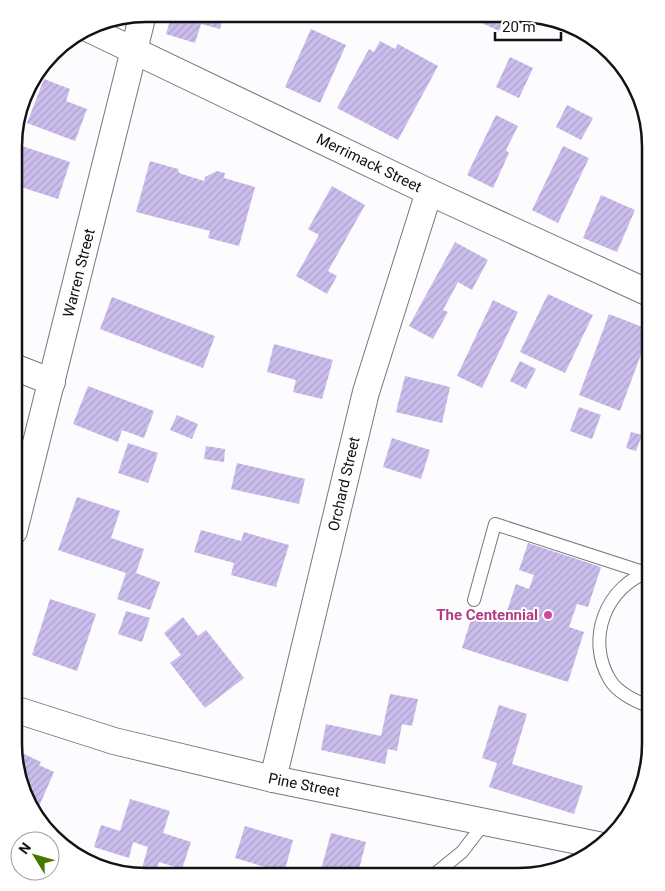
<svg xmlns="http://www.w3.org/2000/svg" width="665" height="891" font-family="Roboto,sans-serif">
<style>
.building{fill:url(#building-hatch)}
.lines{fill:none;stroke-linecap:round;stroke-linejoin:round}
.service-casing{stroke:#79777e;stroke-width:14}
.minor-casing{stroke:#79777e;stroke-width:28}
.service{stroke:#fff;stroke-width:12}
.minor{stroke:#fff;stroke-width:26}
.hotel-dot{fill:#d1479c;stroke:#fff;stroke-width:2}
.labels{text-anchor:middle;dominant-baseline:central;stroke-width:4;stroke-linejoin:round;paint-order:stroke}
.street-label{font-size:15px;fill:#121114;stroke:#fff}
.hotel-label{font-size:15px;font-weight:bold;fill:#b23c85;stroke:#fff;text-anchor:end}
.rim{fill:none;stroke:#121114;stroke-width:2.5}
</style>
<defs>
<pattern id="building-hatch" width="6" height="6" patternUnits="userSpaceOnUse" patternTransform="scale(1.25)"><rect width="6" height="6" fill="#cabdec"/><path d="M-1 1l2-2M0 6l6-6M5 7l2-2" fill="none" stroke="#aca1ca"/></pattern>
</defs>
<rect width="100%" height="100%" fill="#fcfbfe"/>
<!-- building -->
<g class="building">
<polygon points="172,14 224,14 220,29 201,24 195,43 166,34"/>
<polygon points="465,15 507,15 499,31"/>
<polygon points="311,29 346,45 320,103 285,87"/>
<polygon points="380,41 395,49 398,44 438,66 398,140 337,108 369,49 374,52"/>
<polygon points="510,57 533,68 519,98 496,87"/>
<polygon points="44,79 70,89 66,101 87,109 75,141 27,123"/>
<polygon points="567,105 593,118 581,140 556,127"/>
<polygon points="496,115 518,126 506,150 509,153 493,188 467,175"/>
<polygon points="16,144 70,162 58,199 15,185"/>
<polygon points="563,146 589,158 558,223 532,210"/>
<polygon points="150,161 178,169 179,173 204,181 205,177 217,171 225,173 224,178 255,187 239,246 208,238 210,231 136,212"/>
<polygon points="650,173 651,173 651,191 647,190"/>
<polygon points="332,186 365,205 328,271 337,276 327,294 296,276 319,235 308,229"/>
<polygon points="601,195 635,210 617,252 583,238"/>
<polygon points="455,242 488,260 472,290 458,282 443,310 448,312 433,339 409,326"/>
<polygon points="15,268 22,270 15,292"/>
<polygon points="548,294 593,315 565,373 520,352"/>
<polygon points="112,297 215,336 203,368 100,329"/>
<polygon points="493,300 518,312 482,388 457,376"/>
<polygon points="609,314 650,330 620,411 579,395"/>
<polygon points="274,344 333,360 322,399 293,392 296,380 267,372"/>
<polygon points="520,361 536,369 526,389 510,381"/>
<polygon points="405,376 450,387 442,423 396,412"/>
<polygon points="88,386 154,411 144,438 122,430 118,442 73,424"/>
<polygon points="579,407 601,415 592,439 570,431"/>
<polygon points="177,415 198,424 192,439 170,430"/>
<polygon points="649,426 651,427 651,458 642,456"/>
<polygon points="631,432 642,435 636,451 626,448"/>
<polygon points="392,438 430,450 421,479 383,467"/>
<polygon points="128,443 158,453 148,483 118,473"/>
<polygon points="206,446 225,449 224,462 204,459"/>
<polygon points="237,463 305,479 299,504 231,489"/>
<polygon points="77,497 120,511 111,538 144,549 136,573 160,582 150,610 117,599 126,573 58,550"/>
<polygon points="201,530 241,541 244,532 289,545 276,587 231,575 234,563 194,552"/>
<polygon points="528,543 601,567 588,607 577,604 569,627 584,632 568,682 462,648 474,610 504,620 516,584 529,589 534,575 519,570"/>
<polygon points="50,599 96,614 77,671 32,655"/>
<polygon points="126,611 150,618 142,642 118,634"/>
<polygon points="183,617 198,636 206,630 244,678 205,708 170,663 181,655 164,633"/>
<polygon points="390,694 418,699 412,726 402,724 397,751 388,749 385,764 321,750 326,724 381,736"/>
<polygon points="499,705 527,714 512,764 583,786 574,814 489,787 497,763 482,758"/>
<polygon points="22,753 41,762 39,765 54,772 37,811 28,803 18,763"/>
<polygon points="130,799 170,811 163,833 191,842 182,869 159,862 156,872 142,868 148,847 133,842 129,858 94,847 101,825 120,831"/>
<polygon points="245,826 293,840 283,877 265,877 268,868 235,858"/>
<polygon points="331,833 366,842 357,877 319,877"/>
</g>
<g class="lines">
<!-- service casing -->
<g class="service-casing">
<g id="service">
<polyline points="474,600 495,524 646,573"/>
<path d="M 651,707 C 637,702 618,693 610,680 C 585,639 606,585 651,571"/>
<polyline points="431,877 462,852 485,822"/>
</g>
</g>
<!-- minor casing -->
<g class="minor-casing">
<g id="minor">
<polyline points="89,29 429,192 651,294"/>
<polyline points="14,367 52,382"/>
<polyline points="14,531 143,14"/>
<polyline points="14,709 114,741 273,779 598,845"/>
<polyline points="273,779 366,392 429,192"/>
</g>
</g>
<!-- service -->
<use href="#service" class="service"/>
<!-- minor -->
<use href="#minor" class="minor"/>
</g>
<!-- markers -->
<circle class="hotel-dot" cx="548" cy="615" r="5"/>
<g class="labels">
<!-- street labels -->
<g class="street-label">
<text transform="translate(369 163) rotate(26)">Merrimack Street</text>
<text transform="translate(79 273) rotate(-76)">Warren Street</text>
<text transform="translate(344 484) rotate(-77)">Orchard Street</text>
<text transform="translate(304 785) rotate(11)">Pine Street</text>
</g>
<!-- hotel labels -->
<g class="hotel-label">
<text x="538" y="615">The Centennial</text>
</g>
</g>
<!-- crop -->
<path d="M0 0H665V891H0ZM146 22H518A124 124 0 0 1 642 146V744A124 124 0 0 1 518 868H146A124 124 0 0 1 22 744V146A124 124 0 0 1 146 22Z" fill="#fff" fill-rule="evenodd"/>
<path class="rim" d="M146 22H518A124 124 0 0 1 642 146V744A124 124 0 0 1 518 868H146A124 124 0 0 1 22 744V146A124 124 0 0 1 146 22Z"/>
<!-- north arrow -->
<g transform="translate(35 856) rotate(307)"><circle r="24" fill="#ffffff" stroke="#a0a0a1"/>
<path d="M0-4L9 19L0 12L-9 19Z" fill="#487800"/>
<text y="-8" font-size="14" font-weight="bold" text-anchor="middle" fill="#121114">N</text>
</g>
<!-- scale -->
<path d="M495 32v8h66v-8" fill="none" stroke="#121114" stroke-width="2.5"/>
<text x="502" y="32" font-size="15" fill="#121114" stroke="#ffffff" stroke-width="4" paint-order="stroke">20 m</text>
</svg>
